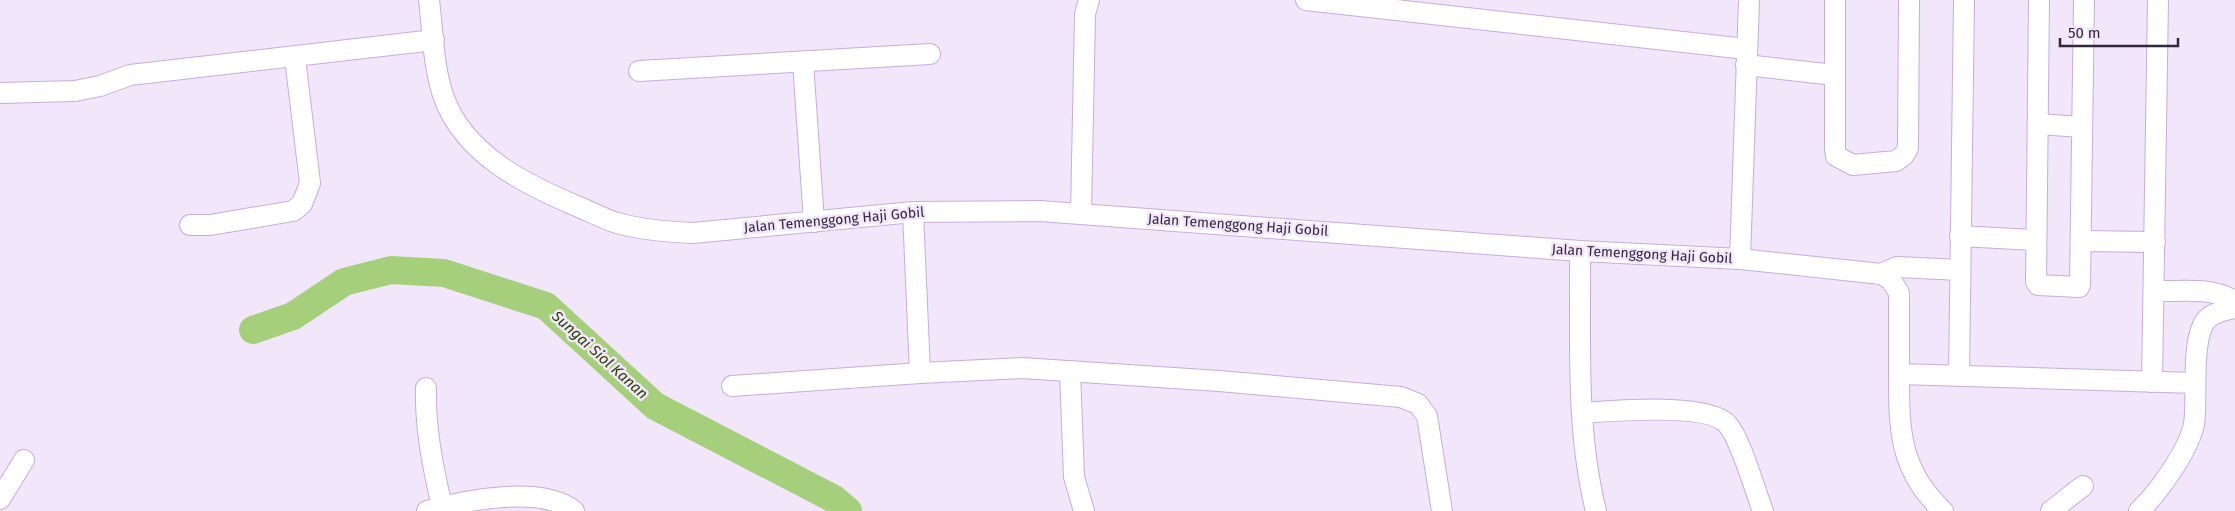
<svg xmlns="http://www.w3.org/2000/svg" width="2235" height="511" font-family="'Fira Sans',sans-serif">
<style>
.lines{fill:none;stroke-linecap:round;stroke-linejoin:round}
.river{stroke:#a6cf7b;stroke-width:28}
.minor-casing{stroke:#c7addb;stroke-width:22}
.minor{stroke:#fff;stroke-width:20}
.labels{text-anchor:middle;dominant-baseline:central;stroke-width:5;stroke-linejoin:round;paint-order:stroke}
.street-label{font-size:14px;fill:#33283b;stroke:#f1e6fa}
.water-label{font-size:15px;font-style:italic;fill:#284001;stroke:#f1e6fa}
</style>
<rect width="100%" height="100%" fill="#f1e6fa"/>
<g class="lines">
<!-- river -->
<polyline class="river" points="253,330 293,316 344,282 391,270 444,273 546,306 655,406 834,499 848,511"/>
<!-- minor casing -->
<g class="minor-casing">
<g id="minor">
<path d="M 429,0 C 433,32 433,67 444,98 C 465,155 526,185 579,207 C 591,212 604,219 617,223 C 642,230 668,232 693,233 L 913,212 L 1040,211 L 1580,251 L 1740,259 L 1881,274 L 1891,280 L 1899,293 C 1899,320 1899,347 1899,374 C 1899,429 1899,470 1943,511"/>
<polyline points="1306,0 1746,49"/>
<polyline points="1835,0 1835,149 1836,156 1853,165 1896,161 1904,155 1908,148 1909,0"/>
<polyline points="2039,0 2036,282 2038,285 2079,287 2080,285 2084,0"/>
<polyline points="803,62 814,222"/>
<polyline points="1746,65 1834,75"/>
<polyline points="639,71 930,54"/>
<polyline points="0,93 75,91 100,86 130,75 434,40"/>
<polyline points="2038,124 2082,127"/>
<polyline points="913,212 920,373"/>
<polyline points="1081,213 1085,14 1089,0"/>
<polyline points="190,225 210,225 293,211 302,204 310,183 295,58"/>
<polyline points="1960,236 2036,240"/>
<polyline points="2081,241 2155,242"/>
<path d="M 1580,251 C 1581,337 1575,427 1596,511"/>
<polyline points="1740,259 1749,0"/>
<polyline points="1881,274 1897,267 1960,270"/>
<path d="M 2154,291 C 2179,292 2214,286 2235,302"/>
<polyline points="1070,371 1074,477 1084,511"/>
<polyline points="1899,374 2195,383"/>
<polyline points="1959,376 1964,0"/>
<polyline points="2152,382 2158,0"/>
<polyline points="732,386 920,373 1022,368 1219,381 1401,397 1418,404 1427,416 1442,511"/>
<path d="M 426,388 C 425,429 433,467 442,507"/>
<path d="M 1582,413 C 1611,411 1710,402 1728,425 C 1741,440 1755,491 1763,511"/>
<polyline points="0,499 24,460"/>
<path d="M 427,511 C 465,500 542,485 574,511"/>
<polyline points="2051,511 2083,486"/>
<path d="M 2139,511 C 2158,493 2189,450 2194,424 C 2198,400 2190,337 2207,319 C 2215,312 2225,310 2235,308"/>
</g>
</g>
<!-- minor -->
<use href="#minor" class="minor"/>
</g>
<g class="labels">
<!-- street labels -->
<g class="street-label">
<text transform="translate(834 220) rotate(-5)">Jalan Temenggong Haji Gobil</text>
<text transform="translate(1238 225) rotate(4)">Jalan Temenggong Haji Gobil</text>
<text transform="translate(1642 254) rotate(3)">Jalan Temenggong Haji Gobil</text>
</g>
<!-- water labels -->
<g class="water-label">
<text transform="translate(600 355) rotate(42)">Sungai Siol Kanan</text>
</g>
</g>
<!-- scale -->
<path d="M2060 38v8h118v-8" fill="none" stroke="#33283b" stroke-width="2.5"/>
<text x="2068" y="38" font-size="15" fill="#33283b" stroke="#f1e6fa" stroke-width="4" paint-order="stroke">50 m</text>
</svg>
